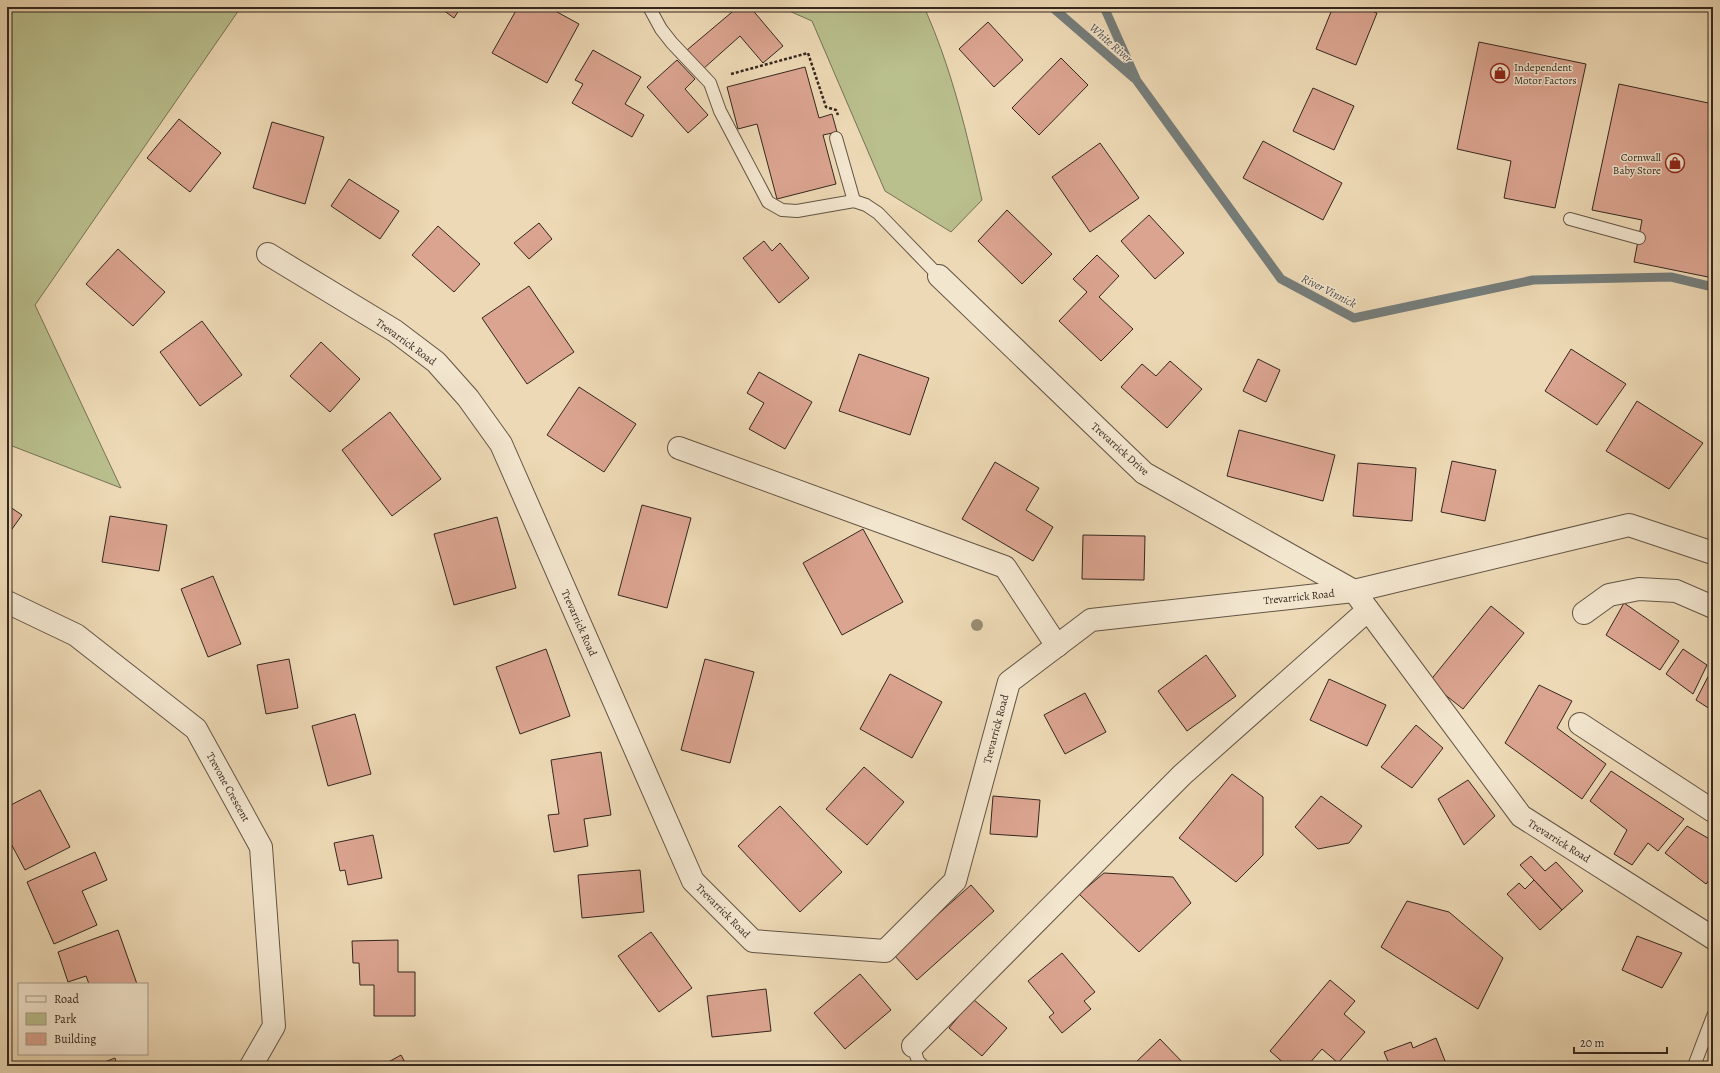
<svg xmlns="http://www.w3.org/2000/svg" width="1720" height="1073" font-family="Alegreya,serif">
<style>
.green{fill:#b9bf8d;stroke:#777356}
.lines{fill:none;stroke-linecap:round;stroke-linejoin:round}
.stream{stroke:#757d7b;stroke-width:9}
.building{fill:#dba490;stroke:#35271e}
.lane-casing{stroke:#635444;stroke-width:14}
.street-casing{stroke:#635444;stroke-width:24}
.path{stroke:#35271e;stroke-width:2.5;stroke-dasharray:3 2;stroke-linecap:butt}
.lane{stroke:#f3e6cf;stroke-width:12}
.street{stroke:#f3e6cf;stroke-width:22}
.tree{fill:#9a8c71}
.labels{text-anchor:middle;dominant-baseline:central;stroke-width:3;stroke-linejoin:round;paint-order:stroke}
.poi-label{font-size:11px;fill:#35271e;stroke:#f3e6cf;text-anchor:start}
.street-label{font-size:11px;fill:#35271e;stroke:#f3e6cf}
.water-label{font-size:12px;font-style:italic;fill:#504b45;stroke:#f3e6cf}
</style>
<rect width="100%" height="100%" fill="#edd9b5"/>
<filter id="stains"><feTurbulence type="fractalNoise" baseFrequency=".005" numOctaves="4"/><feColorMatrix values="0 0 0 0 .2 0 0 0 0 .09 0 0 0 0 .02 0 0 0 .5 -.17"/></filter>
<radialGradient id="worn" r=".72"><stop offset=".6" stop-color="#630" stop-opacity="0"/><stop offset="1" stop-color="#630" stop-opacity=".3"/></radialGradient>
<!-- green -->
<g class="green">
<polygon points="7,7 241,7 35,305 121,488 7,444"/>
<path d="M 780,7 L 924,7 C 952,69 967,134 982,200 L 951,232 L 885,191 L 812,21 Z"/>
</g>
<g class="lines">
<!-- stream -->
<g class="stream">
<polyline points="1052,7 1134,78"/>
<polyline points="1104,7 1137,81 1281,279 1354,318 1533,280 1671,277 1713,287"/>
</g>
</g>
<!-- building -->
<g class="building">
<polygon points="439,7 461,7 454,18"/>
<polygon points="518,7 548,7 579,24 547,83 492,53"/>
<polygon points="738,7 750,7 783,46 763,63 740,36 703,69 687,50"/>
<polygon points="1333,7 1362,7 1377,13 1356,65 1316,49"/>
<polygon points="988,22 1023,60 994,87 959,49"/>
<polygon points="1479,42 1586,64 1555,208 1504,198 1511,161 1457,149"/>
<polygon points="593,50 641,77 625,104 644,115 632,137 572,103 583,84 575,80"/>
<polygon points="1061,58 1088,85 1039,135 1012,108"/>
<polygon points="677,60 695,79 685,89 708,115 688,133 647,87"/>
<polygon points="805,67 819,118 832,114 837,132 823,135 836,184 777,199 757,124 738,129 727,87"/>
<polygon points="1619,84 1713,104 1713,278 1634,262 1642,220 1592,210"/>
<polygon points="1313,88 1354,106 1334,150 1293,131"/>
<polygon points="179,119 221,153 190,192 147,158"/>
<polygon points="272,122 324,137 305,204 253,188"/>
<polygon points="1263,141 1342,183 1323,220 1243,178"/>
<polygon points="1100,143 1139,198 1090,232 1052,177"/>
<polygon points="349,179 399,211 380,239 331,206"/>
<polygon points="1007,210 1052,254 1022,284 978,241"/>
<polygon points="1149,215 1184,253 1155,279 1121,241"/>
<polygon points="539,223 552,239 529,259 514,243"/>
<polygon points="438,226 480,264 454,292 412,255"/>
<polygon points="764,241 772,251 780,243 809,278 779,303 743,258"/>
<polygon points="118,249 165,292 133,326 86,284"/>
<polygon points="1097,255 1119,276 1099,297 1133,329 1101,361 1059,321 1087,292 1073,279"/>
<polygon points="529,286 574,352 527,384 482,318"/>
<polygon points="202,321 242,375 200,406 160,352"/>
<polygon points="321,342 360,379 330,412 290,376"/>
<polygon points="1571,349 1626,384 1597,425 1545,391"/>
<polygon points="859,354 929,378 910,435 839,411"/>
<polygon points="1258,359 1280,370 1266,402 1243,391"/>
<polygon points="1170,361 1202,389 1167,428 1121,387 1142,364 1156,376"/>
<polygon points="759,372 812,402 785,449 749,429 764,403 747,393"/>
<polygon points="579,387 636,424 604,472 547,435"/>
<polygon points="1637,401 1703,443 1669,489 1606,451"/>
<polygon points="390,412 441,479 392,516 342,450"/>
<polygon points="1239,430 1335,455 1323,501 1227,476"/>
<polygon points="1452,461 1496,470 1485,521 1441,512"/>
<polygon points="995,462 1039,488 1026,510 1053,527 1033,561 962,519"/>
<polygon points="1358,463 1416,468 1412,521 1353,516"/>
<polygon points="7,505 22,515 7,536"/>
<polygon points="642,505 691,518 667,608 618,595"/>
<polygon points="110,516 167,525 159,571 102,562"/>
<polygon points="497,517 516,588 454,605 434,534"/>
<polygon points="863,529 903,602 842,635 803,563"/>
<polygon points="1083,535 1145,536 1144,580 1082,579"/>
<polygon points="213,576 241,644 208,657 181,589"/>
<polygon points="1624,603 1679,641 1660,670 1606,635"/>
<polygon points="1491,606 1524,633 1463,709 1429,682"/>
<polygon points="546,649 570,716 520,734 496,667"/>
<polygon points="1683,649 1707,665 1693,694 1666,674"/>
<polygon points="1206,655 1236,696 1187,731 1158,691"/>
<polygon points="289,659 298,708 266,714 257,665"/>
<polygon points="705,659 754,672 730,763 681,750"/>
<polygon points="1713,667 1713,711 1696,700"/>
<polygon points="890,674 942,702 912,758 860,729"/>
<polygon points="1329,679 1386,705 1367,746 1310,720"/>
<polygon points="1539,685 1572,701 1557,728 1606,764 1582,799 1505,743"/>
<polygon points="1085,693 1106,732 1065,754 1044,715"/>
<polygon points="355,714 371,774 328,786 312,726"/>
<polygon points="1416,725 1443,748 1412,788 1381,767"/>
<polygon points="601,752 611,815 584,819 588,846 554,852 548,815 559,814 551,760"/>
<polygon points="864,767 904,802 867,845 826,809"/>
<polygon points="1611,771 1684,819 1658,851 1648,843 1632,865 1614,854 1627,830 1590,801"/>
<polygon points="1232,774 1263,797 1263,855 1236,882 1179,838"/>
<polygon points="1468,780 1495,816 1464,845 1438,799"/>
<polygon points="40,790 70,847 25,870 7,836 7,807"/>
<polygon points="993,796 1040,800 1037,837 990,834"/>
<polygon points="1321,796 1362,826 1349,843 1318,849 1295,827"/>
<polygon points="780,806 842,872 800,912 738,846"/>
<polygon points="1687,826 1713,841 1713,875 1706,884 1665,853"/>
<polygon points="373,835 382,878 348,885 345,870 340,871 334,843"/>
<polygon points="95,852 107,880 82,891 97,925 54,944 27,882"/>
<polygon points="1531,856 1545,871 1556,862 1583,891 1562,910 1520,865"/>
<polygon points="640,870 644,912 582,918 578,875"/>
<polygon points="1104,873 1173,877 1191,903 1139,952 1079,894"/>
<polygon points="1534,880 1562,910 1540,930 1507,894 1519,883 1525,889"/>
<polygon points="971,885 994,911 917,980 893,954"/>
<polygon points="1407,901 1449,912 1503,958 1478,1009 1381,947"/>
<polygon points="118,930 137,984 89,984 86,976 68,982 58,952"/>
<polygon points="651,932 692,988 659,1012 618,956"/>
<polygon points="1637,936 1682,953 1662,988 1622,970"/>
<polygon points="398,940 398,972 415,972 415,1016 374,1016 374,985 360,985 359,963 353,963 352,941"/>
<polygon points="1062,953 1095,992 1084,1001 1091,1009 1062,1033 1049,1017 1054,1013 1028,981"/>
<polygon points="860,974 891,1010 845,1049 814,1013"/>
<polygon points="1330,980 1355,1001 1344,1014 1365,1032 1338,1063 1322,1049 1307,1066 1287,1066 1270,1051"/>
<polygon points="766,989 771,1031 712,1037 707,996"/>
<polygon points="973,999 1007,1028 982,1056 949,1028"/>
<polygon points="1436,1038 1447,1066 1390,1066 1384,1052 1411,1042 1413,1048"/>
<polygon points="1160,1039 1186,1066 1134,1066 1133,1065"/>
<polygon points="401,1055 407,1066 381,1066"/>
<polygon points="115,1058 117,1066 94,1066"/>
</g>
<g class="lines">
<!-- lane casing -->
<g class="lane-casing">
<g id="lane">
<polyline points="649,7 661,29 672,43 710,83 720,111 768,202 782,210 797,211 854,201 866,205 878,213 939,276"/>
<polyline points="836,138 854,201"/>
<polyline points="1570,219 1639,238"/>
<polyline points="913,1046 918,1061 923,1066"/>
<polyline points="1694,1066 1713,1016"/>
</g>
</g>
<!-- street casing -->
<g class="street-casing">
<g id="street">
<polyline points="268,254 395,331 436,362 468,398 501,444 693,881 753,941 885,951 955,881 1009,682 1091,620 1354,591 1521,816 1713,938"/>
<polyline points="939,276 1144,473 1354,591 1629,525 1713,553"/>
<polyline points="679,448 1005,567 1057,646"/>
<polyline points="7,602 76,635 196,729 261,847 274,1026 251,1066"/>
<polyline points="1584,613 1609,595 1639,589 1676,591 1713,607"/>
<polyline points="1580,724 1713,811"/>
<polyline points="913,1046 1182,775 1368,610"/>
</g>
</g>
<!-- path -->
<polyline class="path" points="731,74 808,53 826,107 836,110 838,115"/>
<!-- lane -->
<use href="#lane" class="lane"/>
<!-- street -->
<use href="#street" class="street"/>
</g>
<!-- trees -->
<circle class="tree" cx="977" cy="625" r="6"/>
<!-- icons -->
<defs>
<g id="shop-ring" transform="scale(1)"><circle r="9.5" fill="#f3e6cf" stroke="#8f2418" stroke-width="1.5"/><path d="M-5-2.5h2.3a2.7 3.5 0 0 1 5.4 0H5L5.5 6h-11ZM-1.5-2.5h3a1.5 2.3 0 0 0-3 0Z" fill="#8f2418"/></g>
</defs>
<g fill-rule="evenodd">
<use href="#shop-ring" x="1500" y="73"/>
<use href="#shop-ring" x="1675" y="163"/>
</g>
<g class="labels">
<!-- poi labels -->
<g class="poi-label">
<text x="1514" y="67">Independent<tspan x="1514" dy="13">Motor Factors</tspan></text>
<text x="1661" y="157" text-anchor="end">Cornwall<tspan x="1661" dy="13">Baby Store</tspan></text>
</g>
<!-- street labels -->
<g class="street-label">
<text transform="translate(406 342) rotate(36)">Trevarrick Road</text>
<text transform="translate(1120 449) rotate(42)">Trevarrick Drive</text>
<text transform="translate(1299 597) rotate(-6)">Trevarrick Road</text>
<text transform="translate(579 623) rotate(66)">Trevarrick Road</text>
<text transform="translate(996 729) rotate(-75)">Trevarrick Road</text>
<text transform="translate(228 787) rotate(61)">Trevone Crescent</text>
<text transform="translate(1559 841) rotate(32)">Trevarrick Road</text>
<text transform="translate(723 911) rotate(45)">Trevarrick Road</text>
</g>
<!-- water labels -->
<g class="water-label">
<text transform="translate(1111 43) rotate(41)">White River</text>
<text transform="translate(1329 291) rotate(27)">River Vinnick</text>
</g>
</g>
<!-- margin -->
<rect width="1720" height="1073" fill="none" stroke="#edd9b5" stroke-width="24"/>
<rect x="8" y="8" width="1704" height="1057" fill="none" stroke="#35271e" stroke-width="2"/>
<rect x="12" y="12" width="1696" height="1049" fill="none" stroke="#35271e"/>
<!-- legend -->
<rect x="18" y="983" width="130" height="72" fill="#f3e6cf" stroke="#a79a88"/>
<rect x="26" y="996" width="20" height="6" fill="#f3e6cf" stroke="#a79a88"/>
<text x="54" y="1003" font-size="12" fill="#35271e">Road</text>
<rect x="26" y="1013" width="20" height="12" fill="#b9bf8d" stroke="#a79a88"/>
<text x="54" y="1023" font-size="12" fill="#35271e">Park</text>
<rect x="26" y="1033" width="20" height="12" fill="#dba490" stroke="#a79a88"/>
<text x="54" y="1043" font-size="12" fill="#35271e">Building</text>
<!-- scale -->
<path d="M1574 1047v6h93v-6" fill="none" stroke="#35271e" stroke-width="2"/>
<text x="1580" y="1047" font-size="12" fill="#35271e" stroke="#f3e6cf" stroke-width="3" paint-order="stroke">20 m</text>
<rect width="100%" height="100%" filter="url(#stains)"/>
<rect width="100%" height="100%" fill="url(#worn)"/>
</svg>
